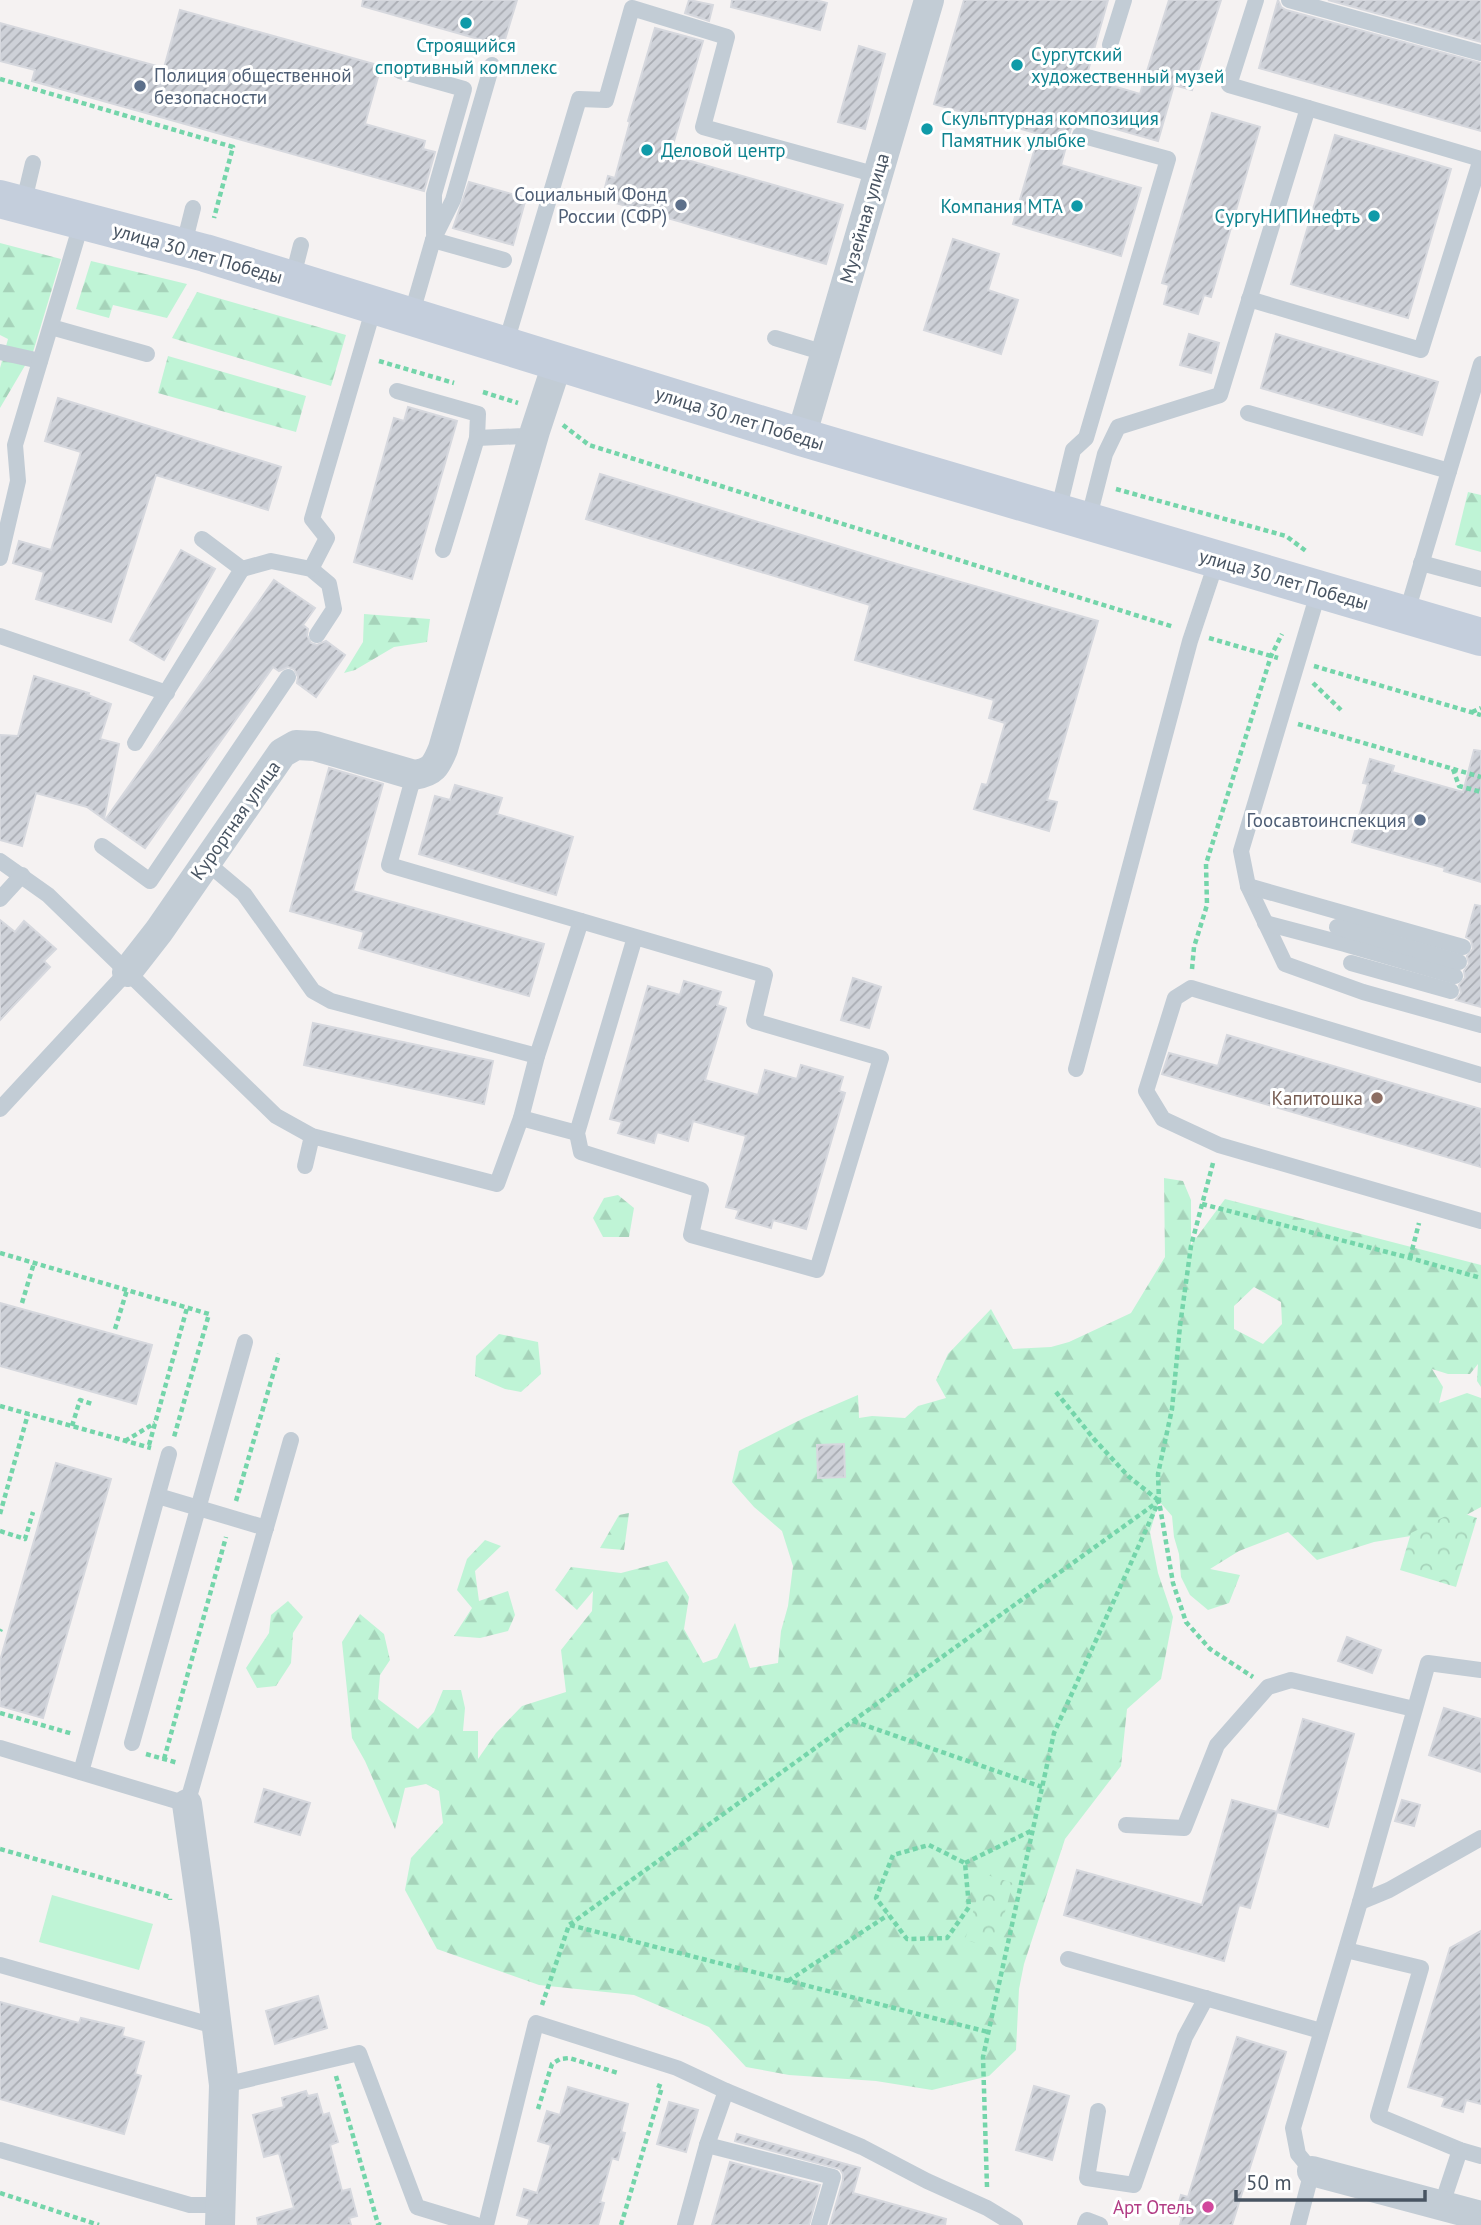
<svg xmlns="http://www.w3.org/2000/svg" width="1481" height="2225" font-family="'PT Sans',sans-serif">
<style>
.forest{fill:url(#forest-firs);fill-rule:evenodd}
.park{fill:url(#park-crowns)}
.pitch{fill:#bff4d6}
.building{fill:url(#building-hatch);stroke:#d6d8de;stroke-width:2}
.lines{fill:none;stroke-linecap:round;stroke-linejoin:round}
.path{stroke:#74d5aa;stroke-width:4.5;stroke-dasharray:5 3.5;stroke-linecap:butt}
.service{stroke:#c2ccd5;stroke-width:16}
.minor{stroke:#c2ccd5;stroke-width:30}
.secondary{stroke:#c4cedc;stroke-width:38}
.culture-dot{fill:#0f9aa8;stroke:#fff;stroke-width:2.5}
.service-dot{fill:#5c6f8a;stroke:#fff;stroke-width:2.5}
.education-dot{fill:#8d6e63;stroke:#fff;stroke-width:2.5}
.hotel-dot{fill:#d1479c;stroke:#fff;stroke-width:2.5}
.labels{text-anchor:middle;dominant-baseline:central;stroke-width:6;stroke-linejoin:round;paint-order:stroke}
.culture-label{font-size:19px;fill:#0d838f;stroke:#fff;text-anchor:start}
.service-label{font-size:19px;fill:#4e5e75;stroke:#fff;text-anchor:end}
.street-label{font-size:19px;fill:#485462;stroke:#fff}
.education-label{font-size:19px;fill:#785e54;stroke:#fff;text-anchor:end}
.hotel-label{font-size:19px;fill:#b23c85;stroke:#fff;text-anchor:end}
</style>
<defs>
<pattern id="forest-firs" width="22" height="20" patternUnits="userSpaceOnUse" patternTransform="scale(1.75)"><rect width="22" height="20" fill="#bff4d6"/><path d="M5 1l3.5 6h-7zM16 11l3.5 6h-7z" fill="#a6d3ba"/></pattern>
<pattern id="park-crowns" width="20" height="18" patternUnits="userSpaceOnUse" patternTransform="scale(1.75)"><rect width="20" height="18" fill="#bff4d6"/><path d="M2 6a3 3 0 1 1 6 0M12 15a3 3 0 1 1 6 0" fill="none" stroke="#a6d3ba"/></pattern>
<pattern id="building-hatch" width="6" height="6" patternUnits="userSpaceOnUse" patternTransform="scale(1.75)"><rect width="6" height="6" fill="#ced1d8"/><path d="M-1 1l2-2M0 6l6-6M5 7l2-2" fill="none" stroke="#a9acb3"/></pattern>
</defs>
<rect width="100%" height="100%" fill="#f5f2f2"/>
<!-- forest -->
<g class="forest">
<polygon points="0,243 61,259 33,352 0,408 0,368 8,339 0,335"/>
<polygon points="91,261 187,284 167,318 113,305 109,318 76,309"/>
<polygon points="197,292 346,335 331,386 172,338"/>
<polygon points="168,356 306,396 296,432 158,393"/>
<polygon points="1468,492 1481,495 1481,552 1455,545"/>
<polygon points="364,614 430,619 427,642 394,647 355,670 344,673 363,642"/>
<path d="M 1164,1178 L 1183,1181 L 1191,1200 L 1191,1245 L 1225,1199 L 1481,1265 L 1481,1387 L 1477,1381 L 1478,1364 L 1470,1374 L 1448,1374 L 1432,1369 L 1443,1387 L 1439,1403 L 1467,1393 L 1481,1398 L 1481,1507 L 1435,1532 L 1374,1542 L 1317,1560 L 1288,1532 L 1239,1551 L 1210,1569 L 1240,1575 L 1229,1603 L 1208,1610 L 1190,1595 L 1181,1577 L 1179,1554 L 1174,1537 L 1172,1516 L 1159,1501 L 1150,1532 L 1158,1573 L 1173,1617 L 1161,1679 L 1127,1709 L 1121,1766 L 1065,1839 L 1024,1964 L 1019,1989 L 1016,2050 L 989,2076 L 932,2090 L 876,2081 L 789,2075 L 746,2067 L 709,2027 L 634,1995 L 539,1985 L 437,1949 L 405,1890 L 411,1858 L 443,1823 L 439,1791 L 426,1784 L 405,1788 L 395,1829 L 365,1761 L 352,1738 L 342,1642 L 360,1614 L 384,1634 L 390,1660 L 380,1675 L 378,1699 L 418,1729 L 434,1712 L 443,1690 L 461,1690 L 465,1708 L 463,1731 L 478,1731 L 478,1759 L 496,1733 L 522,1706 L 566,1692 L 561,1650 L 592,1611 L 593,1591 L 577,1610 L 555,1590 L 571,1567 L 621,1573 L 667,1561 L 689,1597 L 684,1629 L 703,1663 L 717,1658 L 735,1623 L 750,1668 L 778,1663 L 781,1631 L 788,1606 L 793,1566 L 782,1531 L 754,1507 L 732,1482 L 739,1451 L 804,1418 L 858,1395 L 859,1418 L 872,1416 L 905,1418 L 918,1406 L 946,1398 L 936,1380 L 948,1354 L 991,1309 L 1013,1349 L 1051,1347 L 1069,1342 L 1131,1313 L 1165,1257 ZM 1254,1287 L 1281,1302 L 1282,1324 L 1263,1344 L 1234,1329 L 1234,1306 ZM 844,1444 L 845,1477 L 818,1478 L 817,1445 Z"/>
<polygon points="618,1195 634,1208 629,1237 603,1237 593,1218 604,1198"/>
<polygon points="499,1334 538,1342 541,1374 521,1392 505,1389 475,1376 476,1356"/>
<polygon points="629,1513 624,1550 600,1548 619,1515"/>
<polygon points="485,1540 501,1546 475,1571 479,1601 508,1591 515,1615 508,1631 480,1638 454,1636 472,1608 457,1590 467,1559"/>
<polygon points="288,1601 303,1617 293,1633 291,1663 276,1686 257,1688 246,1668 269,1633 271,1615"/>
</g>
<!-- park -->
<g class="park">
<polygon points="1456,1511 1477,1518 1456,1587 1400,1570 1411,1533"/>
<polygon points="984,1874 1013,1883 995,1948 965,1940"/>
</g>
<!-- pitch -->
<polygon class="pitch" points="52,1895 153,1924 139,1970 39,1942"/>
<!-- building -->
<g class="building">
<polygon points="363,0 517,0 503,46 362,6"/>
<polygon points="689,0 713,5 709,21 685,13"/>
<polygon points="732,0 815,0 827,3 820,30 731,7"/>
<polygon points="964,0 1108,0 1086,78 1140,94 1169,0 1221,0 1192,90 1174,85 1158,141 1074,117 1061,165 1141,188 1121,256 1013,224 1039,134 934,104"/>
<polygon points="1278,0 1281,7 1286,10 1481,63 1481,131 1259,68"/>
<polygon points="1328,0 1481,0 1481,42"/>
<polygon points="180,10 381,66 365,124 425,141 423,149 435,152 424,191 32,81 35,70 0,61 0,23 164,68"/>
<polygon points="655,28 703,41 670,155 843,205 826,264 602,199 608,176 615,178 630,122 628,121"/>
<polygon points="859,46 885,54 865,129 838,122"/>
<polygon points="1212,113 1260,127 1211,297 1204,295 1198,314 1164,304 1169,285 1162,283"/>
<polygon points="1335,135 1451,169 1408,318 1291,284"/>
<polygon points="469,182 526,198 513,245 453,228"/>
<polygon points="953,239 999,254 988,290 1018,300 1001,354 924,330"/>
<polygon points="1189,334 1219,343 1211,373 1180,365"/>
<polygon points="1276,334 1438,382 1422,435 1261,388"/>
<polygon points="58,398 281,467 268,510 156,475 111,622 36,599 44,572 13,563 19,541 51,550 81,452 45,441"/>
<polygon points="408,407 457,421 412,579 354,562 394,418 404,421"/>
<polygon points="600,474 897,564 1098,621 1047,800 1057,802 1049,831 974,809 982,784 987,785 1005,723 989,718 994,700 855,660 870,605 586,519"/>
<polygon points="181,550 215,569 164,660 130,640"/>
<polygon points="274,580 315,608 303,625 308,629 307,635 311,643 317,645 326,641 345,655 316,697 297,683 298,677 294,669 288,667 279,671 273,667 145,848 105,820"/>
<polygon points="34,676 89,693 88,695 111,704 100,739 119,744 104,819 87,807 36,793 22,846 0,840 0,735 18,736"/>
<polygon points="1474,750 1481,751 1481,882 1444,871 1445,868 1352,842 1368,784 1363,783 1370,759 1394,766 1392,772 1463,792"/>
<polygon points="329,768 383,784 353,891 544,944 529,996 359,948 364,932 290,911"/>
<polygon points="455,785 502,798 497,814 573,837 556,895 419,854 435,796 450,800"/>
<polygon points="1475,905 1481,906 1481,1007 1456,1000 1461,993 1459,985 1465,978 1464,971 1469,964 1467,956 1473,949 1471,940 1466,937"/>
<polygon points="0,920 15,932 24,921 56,949 44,961 50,967 0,1020"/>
<polygon points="853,978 881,987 869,1028 841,1020"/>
<polygon points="684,981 721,992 717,1005 726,1008 705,1080 758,1095 765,1070 797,1079 801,1065 843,1077 839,1091 845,1093 806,1229 773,1220 771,1228 736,1218 739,1210 726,1207 746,1136 693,1121 688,1141 657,1132 654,1143 618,1133 622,1122 610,1119 648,986 680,995"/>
<polygon points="313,1023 493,1061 484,1104 304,1065"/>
<polygon points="1227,1035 1481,1109 1481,1167 1162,1074 1169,1053 1218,1066"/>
<polygon points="0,1303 152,1345 136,1404 0,1366"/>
<polygon points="844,1444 845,1477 818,1478 817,1445"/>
<polygon points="56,1463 111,1479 43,1718 0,1706 0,1661"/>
<polygon points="1347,1637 1381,1650 1372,1673 1338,1661"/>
<polygon points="1444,1708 1481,1719 1481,1772 1429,1755"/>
<polygon points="1303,1719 1354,1734 1328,1827 1277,1812"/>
<polygon points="264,1789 310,1803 300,1835 255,1822"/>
<polygon points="1232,1800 1277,1812 1250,1908 1239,1905 1224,1961 1064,1915 1077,1870 1202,1905"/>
<polygon points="1402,1800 1420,1805 1414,1826 1395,1821"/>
<polygon points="1481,1931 1481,2104 1466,2100 1463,2112 1442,2106 1445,2098 1408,2087 1450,1948"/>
<polygon points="318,1996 327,2028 275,2044 266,2011"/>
<polygon points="0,2002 79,2023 81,2018 124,2028 122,2036 144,2042 135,2074 141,2076 124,2134 0,2099"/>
<polygon points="1237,2037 1286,2052 1232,2225 1180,2225 1182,2217 1175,2215 1181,2195 1188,2197"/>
<polygon points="1034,2086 1069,2096 1052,2160 1016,2150"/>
<polygon points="568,2087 628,2104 621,2132 625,2133 618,2160 612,2158 600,2202 604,2203 598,2225 528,2225 530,2219 517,2215 524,2189 537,2193 551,2145 538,2141 547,2111 560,2115"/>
<polygon points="306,2091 308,2096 317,2094 323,2115 329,2113 338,2142 330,2145 342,2191 350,2189 357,2216 349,2218 351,2225 258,2225 257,2218 294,2208 279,2153 264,2157 253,2115 284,2107 282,2098"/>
<polygon points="669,2102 698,2110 686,2152 657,2144"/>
<polygon points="737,2134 860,2168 853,2193 946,2219 945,2225 830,2225 843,2180 843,2174 840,2169 735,2141"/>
<polygon points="730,2162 820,2185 809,2225 712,2225"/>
</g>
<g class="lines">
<!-- path -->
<g class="path">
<polyline points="0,79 233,147 214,218"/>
<polyline points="379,361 454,383"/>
<polyline points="483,392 518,403"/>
<polyline points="563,425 589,445 1174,627"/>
<polyline points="1116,489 1286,536 1306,551"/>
<polyline points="1209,638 1278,658"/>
<polyline points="1314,666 1481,715"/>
<polyline points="1313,683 1341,710"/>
<polyline points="1472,712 1481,708"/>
<polyline points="1298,724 1481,777"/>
<polyline points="1453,769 1459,786 1481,792"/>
<polyline points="1192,969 1194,947 1207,905 1206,864 1271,656 1282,634"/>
<polyline points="1213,1163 1191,1246 1180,1326 1172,1409 1158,1474 1159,1501 1173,1583 1186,1622 1210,1649 1253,1677"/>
<polyline points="1202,1204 1410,1258 1481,1278"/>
<polyline points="0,1253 209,1314 174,1437"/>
<polyline points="1410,1258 1419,1223"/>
<polyline points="22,1303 34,1263"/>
<polyline points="115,1329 127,1290"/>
<polyline points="1056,1392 1094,1439 1128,1476 1158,1500"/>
<polyline points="0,1406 151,1448"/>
<polyline points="72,1426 80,1400 92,1404"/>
<polyline points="125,1441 155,1423"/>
<polyline points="149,1445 187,1308"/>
<polyline points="236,1501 279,1354"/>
<polyline points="0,1514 28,1414"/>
<polyline points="0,1531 25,1539 33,1512"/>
<polyline points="0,1631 1,1629"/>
<polyline points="0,1713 73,1734"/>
<polyline points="853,1721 1042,1787"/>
<polyline points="146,1754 178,1763"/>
<polyline points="164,1759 226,1537"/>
<polygon points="929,1845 965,1863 969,1907 947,1938 907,1939 876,1898 893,1855"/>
<polyline points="0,1849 170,1897 170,1900"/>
<polyline points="965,1863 1033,1830"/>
<polyline points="570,1925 988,2032"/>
<polyline points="788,1981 888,1915"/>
<polyline points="542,2005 569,1925 1159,1501"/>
<polyline points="336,2076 378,2224 381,2225"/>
<polyline points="538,2109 552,2064 560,2059 569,2058 618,2073"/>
<polyline points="987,2187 983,2057 1054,1733 1159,1501"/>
<polyline points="0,2193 99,2225"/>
<polyline points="621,2225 662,2087 657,2085"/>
</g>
<!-- service -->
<g class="service">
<polyline points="1289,0 1481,53"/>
<polyline points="1110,45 1124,0"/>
<polyline points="400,71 464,89 434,194 434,234"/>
<polyline points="23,205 33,163"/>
<polyline points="433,240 504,260"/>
<polyline points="183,248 193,208"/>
<polyline points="292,280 301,245"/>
<polyline points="1249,299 1421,350 1481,159 1308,108"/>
<polyline points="411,316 433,240 453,200 492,65"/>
<polyline points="51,327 147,354"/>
<polyline points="775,338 825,353"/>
<polyline points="505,346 579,99 606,100 632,8 727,37 703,127 877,175"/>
<polyline points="0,352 40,361"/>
<polyline points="397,391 478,414 477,438 443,550"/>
<polyline points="1248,413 1449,471"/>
<polyline points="477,438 523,436 535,431"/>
<polyline points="1058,512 1073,450 1086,438 1168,159 1080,135"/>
<polyline points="1088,521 1105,454 1118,427 1220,395 1308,108 1229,85 1256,0"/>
<polyline points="0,558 18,481 15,445 82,221"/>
<polyline points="1421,563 1481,579"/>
<polyline points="242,569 271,561 311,569 329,584 334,609 317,635"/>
<polyline points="311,569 327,538 312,519 374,307"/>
<polyline points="1319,590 1241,851 1248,886 1285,964 1363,992 1481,1025"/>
<polyline points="1406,615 1481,364"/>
<polyline points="0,636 167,693"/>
<polyline points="135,743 242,569 202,539"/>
<polyline points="102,846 150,881 288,677"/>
<polyline points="0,861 48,895 276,1116 312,1136 497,1184 521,1118 537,1056 581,921 389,865 414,775"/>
<polyline points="206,862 244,894 313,991 331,1001 537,1056"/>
<polyline points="1248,886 1463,947"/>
<polyline points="0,899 22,875"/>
<polyline points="581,921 765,975 754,1021 881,1058 817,1270 691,1235 701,1190 581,1152 577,1133 635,937"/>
<polyline points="1265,923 1345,944 1455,976"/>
<polyline points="1337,927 1459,962"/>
<polyline points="1351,963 1451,991"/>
<polyline points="1076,1069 1190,641 1217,560"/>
<polyline points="1481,1075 1191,988 1175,998 1146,1091 1163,1119 1219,1145 1481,1221"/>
<polyline points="0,1109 127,972"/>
<polyline points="521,1118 577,1133"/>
<polyline points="305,1166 312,1136"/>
<polyline points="158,1496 266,1528"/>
<polyline points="132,1743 245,1342"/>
<polyline points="0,1748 187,1804 291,1440"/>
<polyline points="81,1772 169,1454"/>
<polyline points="1126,1825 1184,1828 1217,1745 1268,1687 1291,1680 1414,1709"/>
<polyline points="1360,1902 1389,1890 1481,1838"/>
<polyline points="1346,1950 1421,1968 1378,2116 1460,2150 1481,2156"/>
<polyline points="1068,1959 1321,2031"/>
<polyline points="0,1965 218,2027"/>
<polyline points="224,2085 359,2053 417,2207 476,2225"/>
<polyline points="1098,2111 1087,2178 1134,2185 1185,2037 1206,1998"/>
<polyline points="707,2145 833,2177 819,2225"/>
<polyline points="0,2150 190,2205 220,2205"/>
<polyline points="1442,2204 1460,2150"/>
<polyline points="486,2225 536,2023 677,2068 726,2091 862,2147 927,2181 987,2208 1015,2225"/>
<polyline points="685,2225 707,2145 726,2091"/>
<polyline points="1085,2225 1087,2220 1100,2225"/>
<polyline points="1298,2225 1312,2171 1298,2154 1293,2128 1360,1902 1428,1663 1481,1670"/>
</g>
<!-- minor -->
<g class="minor">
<polyline points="801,437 929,0"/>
<path d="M 127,972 L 159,931 L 282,753 L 296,745 L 315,746 L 414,775 C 433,772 436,766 443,749 L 535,431 L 558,361"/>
<polyline points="187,1804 205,1931 224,2085 220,2225"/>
<polyline points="1312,2171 1481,2216"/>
</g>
<!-- secondary -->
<polyline class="secondary" points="0,199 205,253 801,437 1481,637"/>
</g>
<!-- markers -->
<g class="culture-dot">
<circle cx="466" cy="23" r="7"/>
<circle cx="1017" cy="65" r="7"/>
<circle cx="927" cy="129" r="7"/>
<circle cx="647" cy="150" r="7"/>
<circle cx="1077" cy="206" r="7"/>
<circle cx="1374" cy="216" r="7"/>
</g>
<g class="service-dot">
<circle cx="140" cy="86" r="7"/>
<circle cx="681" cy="205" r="7"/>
<circle cx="1420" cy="820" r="7"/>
</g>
<circle class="education-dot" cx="1377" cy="1098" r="7"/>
<circle class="hotel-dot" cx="1208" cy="2207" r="7"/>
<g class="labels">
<!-- culture labels -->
<g class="culture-label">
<text x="466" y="45" text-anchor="middle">Строящийся<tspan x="466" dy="22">спортивный комплекс</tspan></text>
<text x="1031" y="54">Сургутский<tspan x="1031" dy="22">художественный музей</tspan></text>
<text x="941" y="118">Скульптурная композиция<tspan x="941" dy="22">Памятник улыбке</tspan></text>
<text x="661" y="150">Деловой центр</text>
<text x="1063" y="206" text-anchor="end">Компания MTA</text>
<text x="1360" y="216" text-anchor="end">СургуНИПИнефть</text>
</g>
<!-- service labels -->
<g class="service-label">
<text x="154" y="75" text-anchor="start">Полиция общественной<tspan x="154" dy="22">безопасности</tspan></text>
<text x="667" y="194">Социальный Фонд<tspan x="667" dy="22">России (СФР)</tspan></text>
<text x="1406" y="820">Гоосавтоинспекция</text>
</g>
<!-- street labels -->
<g class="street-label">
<text transform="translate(864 218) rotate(-74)">Музейная улица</text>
<text transform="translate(198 253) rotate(16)">улица 30 лет Победы</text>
<text transform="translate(740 418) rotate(17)">улица 30 лет Победы</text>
<text transform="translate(1284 579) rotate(16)">улица 30 лет Победы</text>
<text transform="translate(235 820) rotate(-55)">Курортная улица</text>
</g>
<!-- education labels -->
<g class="education-label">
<text x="1363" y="1098">Капитошка</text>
</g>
<!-- hotel labels -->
<g class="hotel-label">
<text x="1194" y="2207">Арт Отель</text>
</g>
</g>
<!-- scale -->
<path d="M1236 2190v10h189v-10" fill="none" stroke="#485462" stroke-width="3.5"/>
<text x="1246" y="2190" font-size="21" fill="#485462" stroke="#ffffff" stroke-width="5" paint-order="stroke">50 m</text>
</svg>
